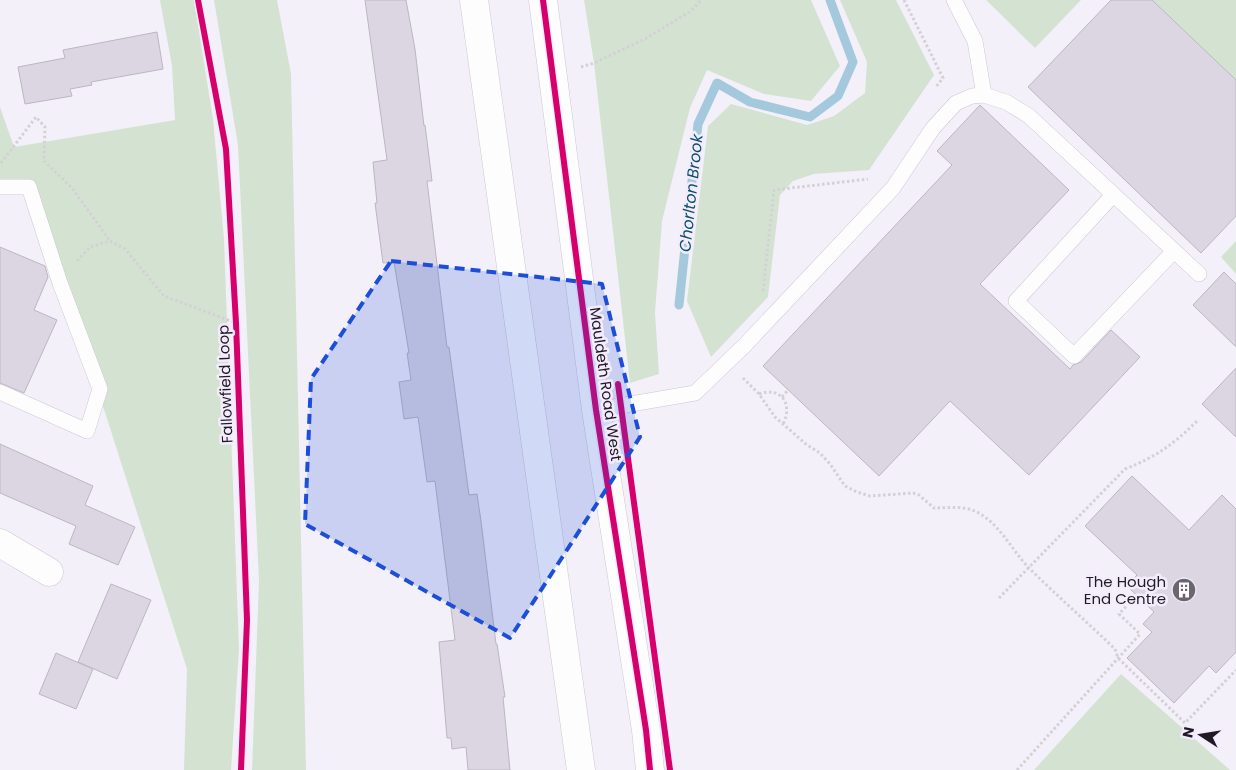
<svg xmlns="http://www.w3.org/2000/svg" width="1236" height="770" font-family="Poppins,sans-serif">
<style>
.green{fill:#d4e3d1}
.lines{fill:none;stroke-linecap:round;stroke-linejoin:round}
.stream{stroke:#a4c9dc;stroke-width:9}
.building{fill:#dcd6e3;stroke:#bbb7c0}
.service-casing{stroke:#cbc7d0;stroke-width:16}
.minor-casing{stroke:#cbc7d0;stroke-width:29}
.tertiary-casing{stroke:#cbc7d0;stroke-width:29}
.path{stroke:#d3d1d5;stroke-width:3;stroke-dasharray:2.5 2.5;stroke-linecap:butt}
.service{stroke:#fdfdfe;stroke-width:15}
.minor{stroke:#fdfdfe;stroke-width:28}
.tertiary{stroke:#fdfdfe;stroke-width:28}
.cycleway-casing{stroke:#f4ecfd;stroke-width:9}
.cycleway{stroke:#d6006c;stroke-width:6}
.marked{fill:#1d4ed8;fill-opacity:0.2;stroke:#1d4ed8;stroke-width:4;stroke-dasharray:10 6;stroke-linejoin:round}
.labels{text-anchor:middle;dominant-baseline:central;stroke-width:5;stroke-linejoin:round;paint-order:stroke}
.street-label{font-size:15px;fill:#1f1a24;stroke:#f4ecfd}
.poi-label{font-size:15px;fill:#1f1a24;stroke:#f4ecfd;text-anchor:end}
.water-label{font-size:16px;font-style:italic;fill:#07516a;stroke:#f4ecfd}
</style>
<rect width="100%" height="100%" fill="#f4f0f9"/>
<!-- green -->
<g class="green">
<polygon points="160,0 194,0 213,119 224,239 239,649 231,770 184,770 187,669 33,187 0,187 0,107 14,147 175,120 172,66"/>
<polygon points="214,0 277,0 291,74 306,770 252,770 259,581 238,145"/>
<polygon points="584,0 811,0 840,66 811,101 764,94 707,70 690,108 662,221 655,313 659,374 630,383 594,63"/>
<polygon points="840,0 896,0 934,75 869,170 814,174 793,181 780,195 768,297 711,357 687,301 708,126 731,104 807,125 834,116 865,93 867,62"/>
<polygon points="986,0 1081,0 1035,48"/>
<polygon points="1152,0 1236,0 1236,80"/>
<polygon points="1236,241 1236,274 1221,257"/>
<polygon points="1121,674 1230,770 1034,770"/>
</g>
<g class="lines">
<!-- stream -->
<polyline class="stream" points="679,305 698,124 717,83 750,102 810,117 838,96 853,62 830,0"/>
</g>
<!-- building -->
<g class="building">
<polygon points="365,0 406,0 415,49 424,126 425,125 432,181 427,181 447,347 449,347 469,495 477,494 481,521 496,644 497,644 505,697 503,697 510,770 468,770 466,747 452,749 451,738 447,738 439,642 455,640 435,481 427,482 418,417 404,419 399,382 411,380 407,353 409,353 394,262 383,263 375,203 377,203 373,162 387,160"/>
<polygon points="1111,0 1152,0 1236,80 1236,216 1201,253 1028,87"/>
<polygon points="157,32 163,69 91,82 92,85 70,89 72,96 25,104 18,67 65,58 63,50"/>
<polygon points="980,105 1069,190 980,284 1070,369 1073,365 1081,362 1111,330 1140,357 1029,475 950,401 879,476 763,366 952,165 937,151"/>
<polygon points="0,247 45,266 48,277 34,310 57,320 24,393 0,383"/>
<polygon points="1224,272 1236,284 1236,347 1193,305"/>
<polygon points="1236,368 1236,437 1202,404"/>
<polygon points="0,444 93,486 85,505 135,527 118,565 69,544 76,526 0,493"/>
<polygon points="1132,476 1189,530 1222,495 1236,509 1236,652 1216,673 1209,666 1174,703 1127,658 1152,632 1143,624 1154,612 1127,586 1137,575 1085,526"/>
<polygon points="111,584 151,600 117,679 78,662"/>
<polygon points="56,653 93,669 76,709 39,694"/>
</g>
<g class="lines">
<!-- service casing -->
<g class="service-casing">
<g id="service">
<polyline points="954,0 975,41 984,95"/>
<polyline points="0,187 29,187 60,283 100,389 87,431 0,392"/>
<polyline points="1113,195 1016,301 1074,356 1174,251"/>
<polyline points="596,410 695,393 744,346 893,188 933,128 956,103 972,96 984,95 1006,102 1029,116 1199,274"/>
</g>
</g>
<!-- minor casing -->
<g class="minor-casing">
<polyline id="minor" points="0,543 49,572"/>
</g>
<!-- tertiary casing -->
<g class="tertiary-casing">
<g id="tertiary">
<polyline points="474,0 581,770"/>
<polyline points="543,0 596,410 646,730 650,770"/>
</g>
</g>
<!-- path -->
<g class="path">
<polyline points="904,0 943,78 935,88"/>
<polyline points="581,67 594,63 645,39 691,11 701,0"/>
<polyline points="1,163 36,117 45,127 44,161 72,188 110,241"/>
<polyline points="77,261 90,247 110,241 125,249 164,296 236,323"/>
<polyline points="763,291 774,190 868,179"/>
<path d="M 743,378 L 759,394 L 775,417 L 807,445 L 820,453 L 830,464 L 845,486 L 857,492 L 870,496 L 913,493 L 919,495 L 934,508 C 946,508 960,506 972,510 C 997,519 1011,549 1028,567 C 1056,595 1086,621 1115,649 L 1118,658 L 1185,723 L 1236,670"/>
<path d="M 759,394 C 782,386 793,405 783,424"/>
<polyline points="782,397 788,390"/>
<path d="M 999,598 L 1125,469 C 1156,457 1174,444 1197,421"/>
<polyline points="1017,770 1140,634 1119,614 1137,595"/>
</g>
<!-- service -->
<use href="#service" class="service"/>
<!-- minor -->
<use href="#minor" class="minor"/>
<!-- tertiary -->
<use href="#tertiary" class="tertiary"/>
<!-- cycleway casing -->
<g class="cycleway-casing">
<g id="cycleway">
<polyline points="198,0 226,149 236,323 247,620 241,770"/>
<polyline points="543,0 596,410 646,730 650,770"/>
<polyline points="618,384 670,770"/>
</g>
</g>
<!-- cycleway -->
<use href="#cycleway" class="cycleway"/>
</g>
<!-- marked area -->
<path class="marked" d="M 391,261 L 602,284 L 640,437 L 510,638 L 305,524 L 311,379 Z"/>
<!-- icons -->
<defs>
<g id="building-disc" transform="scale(1.25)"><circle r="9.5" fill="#6a656f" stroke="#f4ecfd"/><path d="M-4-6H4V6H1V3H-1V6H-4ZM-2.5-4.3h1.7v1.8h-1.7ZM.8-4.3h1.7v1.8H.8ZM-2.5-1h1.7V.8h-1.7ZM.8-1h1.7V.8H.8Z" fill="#fff"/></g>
</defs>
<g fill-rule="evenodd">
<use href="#building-disc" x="1184" y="590"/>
</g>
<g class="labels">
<!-- street labels -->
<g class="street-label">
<text transform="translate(225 384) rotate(-92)">Fallowfield Loop</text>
<text transform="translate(606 384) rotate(82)">Mauldeth Road West</text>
</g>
<!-- poi labels -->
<g class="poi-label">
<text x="1166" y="581">The Hough<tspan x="1166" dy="17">End Centre</tspan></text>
</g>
<!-- water labels -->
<g class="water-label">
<text transform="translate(691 193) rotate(-84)">Chorlton Brook</text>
</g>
</g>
<!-- north arrow -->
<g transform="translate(1201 735) rotate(282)" stroke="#f4ecfd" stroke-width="4" paint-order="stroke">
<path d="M0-4L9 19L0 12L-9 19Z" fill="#1f1a24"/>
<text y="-8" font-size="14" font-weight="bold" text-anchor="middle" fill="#1f1a24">N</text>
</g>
</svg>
